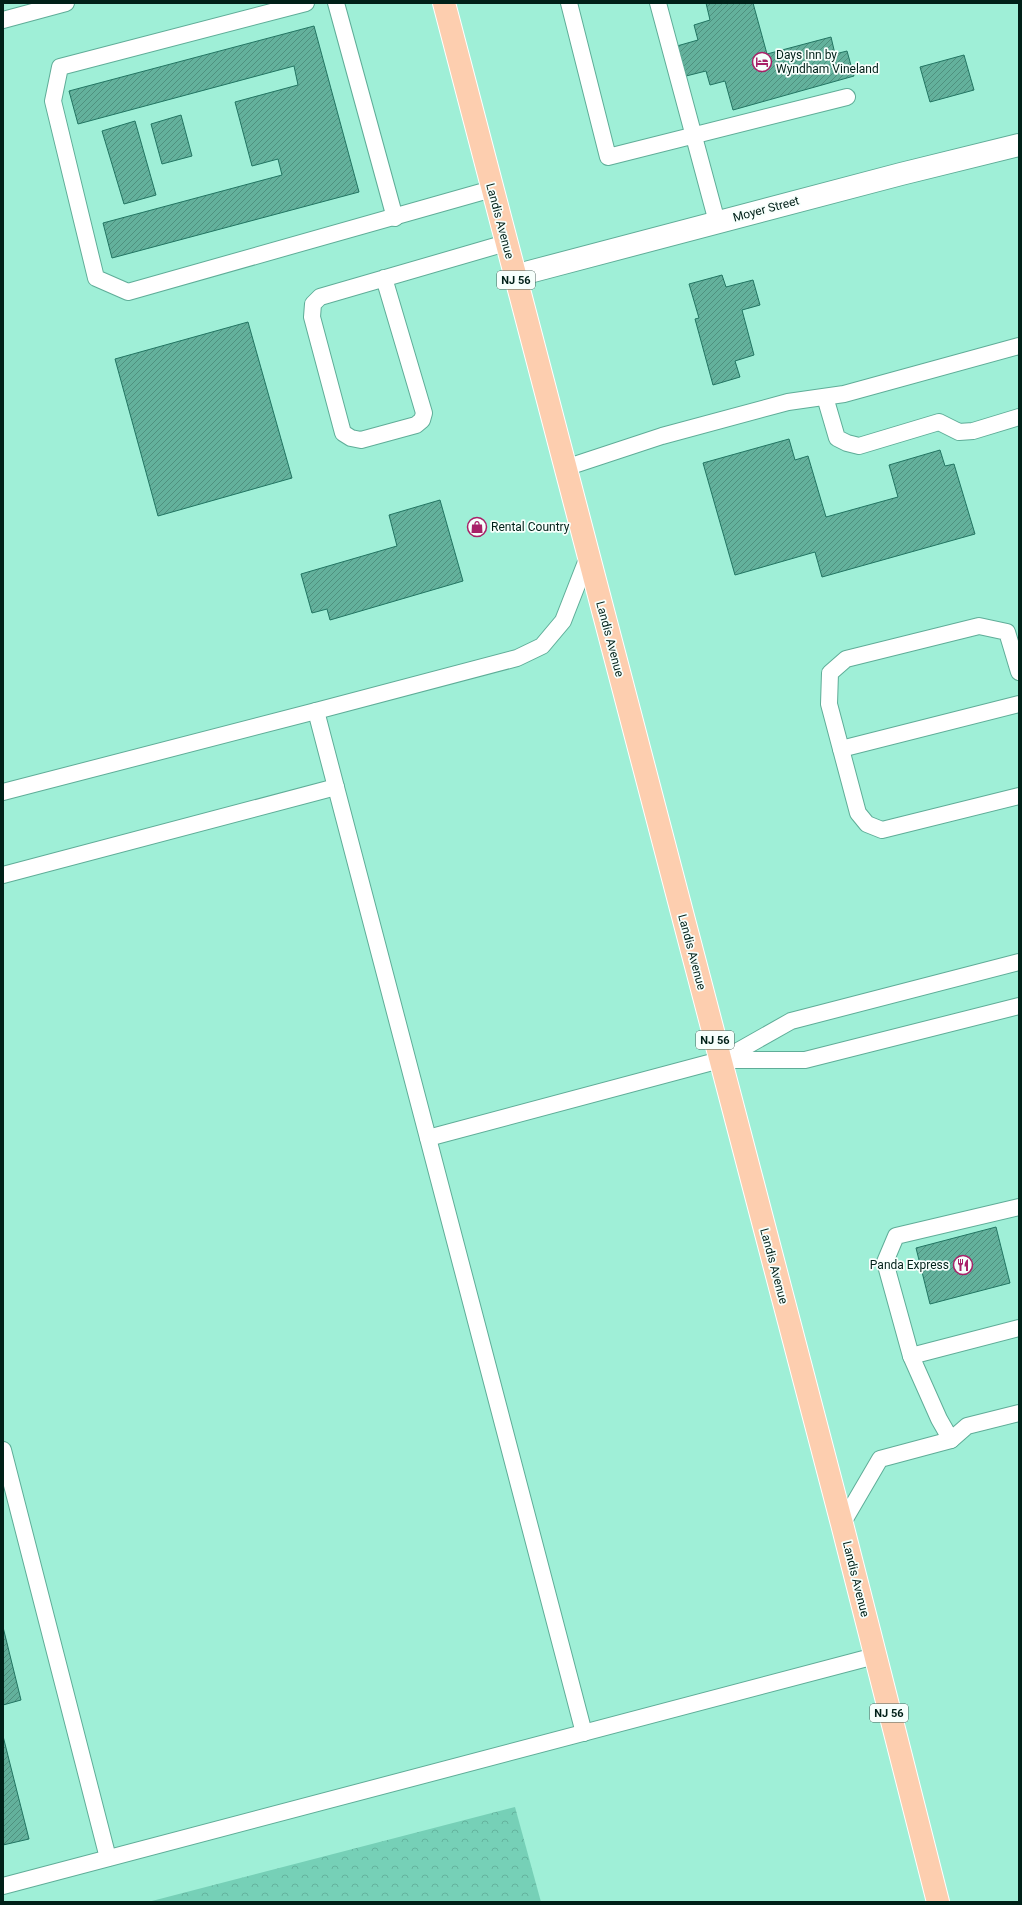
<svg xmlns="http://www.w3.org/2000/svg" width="1022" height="1905" font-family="Roboto,sans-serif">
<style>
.forest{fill:url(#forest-crowns)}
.building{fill:url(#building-hatch);stroke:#227562}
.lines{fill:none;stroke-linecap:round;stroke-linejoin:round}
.lane-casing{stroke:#5fad98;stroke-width:18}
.street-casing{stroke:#5fad98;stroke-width:24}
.primary-casing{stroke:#fff;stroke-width:24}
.lane{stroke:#fff;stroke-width:16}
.street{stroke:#fff;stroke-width:22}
.primary{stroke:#fdceaf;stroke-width:22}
.labels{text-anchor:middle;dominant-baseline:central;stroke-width:3.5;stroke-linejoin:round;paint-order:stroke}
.shield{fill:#f7fffc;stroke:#4a635c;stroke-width:1}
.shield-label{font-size:11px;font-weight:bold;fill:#002018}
.poi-label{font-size:12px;fill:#002018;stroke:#f7fffc;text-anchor:start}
.street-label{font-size:12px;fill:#002018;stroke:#f7fffc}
</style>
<defs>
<pattern id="forest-crowns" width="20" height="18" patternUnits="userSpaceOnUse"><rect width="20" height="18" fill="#76d0b7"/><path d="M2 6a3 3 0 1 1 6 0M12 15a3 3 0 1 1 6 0" fill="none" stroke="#64b29d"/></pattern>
<pattern id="building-hatch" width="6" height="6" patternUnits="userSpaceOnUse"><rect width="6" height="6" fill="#63b19c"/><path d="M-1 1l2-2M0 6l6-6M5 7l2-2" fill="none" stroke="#4f907e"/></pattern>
</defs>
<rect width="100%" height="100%" fill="#9fefd7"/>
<!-- forest -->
<polygon class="forest" points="515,1807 541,1902 148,1902"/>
<!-- building -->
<g class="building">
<polygon points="706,3 753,3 767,54 831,37 835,54 847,51 854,76 733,110 725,81 710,85 706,71 678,78 670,48 698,40 694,25 710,20"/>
<polygon points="314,26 359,192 112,258 103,223 282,175 278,159 252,166 235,102 298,85 294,66 78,124 69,91"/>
<polygon points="964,55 974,90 930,102 920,67"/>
<polygon points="181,115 192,156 162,164 151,124"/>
<polygon points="135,121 156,195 124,204 102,131"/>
<polygon points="722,275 726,287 753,280 760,305 742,310 754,355 735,361 740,377 713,385 695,319 699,318 689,284"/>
<polygon points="248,322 292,478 158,516 115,359"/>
<polygon points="789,439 795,460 808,456 826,517 898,497 889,465 940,450 945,466 954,464 975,534 822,577 815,552 735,575 703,463"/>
<polygon points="440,500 463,581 330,620 327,609 312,613 301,574 397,546 389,515"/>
<polygon points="996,1227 1010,1283 930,1304 916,1248"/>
<polygon points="3,1627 21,1700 3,1705"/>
<polygon points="3,1736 29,1839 3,1845"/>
</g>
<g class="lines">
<!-- lane casing -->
<g class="lane-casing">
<g id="lane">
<polyline points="306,3 60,67 53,101 96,278 128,292 492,189"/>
<polyline points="336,3 395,218"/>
<polyline points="569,3 608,157 847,97"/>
<polyline points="658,3 717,222"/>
<polyline points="3,20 66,3"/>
<polyline points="384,278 424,413 422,420 416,425 361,440 351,438 343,433 312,317 313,304 320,297 506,243"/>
<polyline points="825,397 837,438 847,443 859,446 939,422 959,432 973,431 1019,417"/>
<polyline points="565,468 662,436 788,402 844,394 1019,346"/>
<polyline points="1019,672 1007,632 979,626 846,659 830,673 829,704 858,813 867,824 882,830 1019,796"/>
<polyline points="316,711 517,658 542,646 563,621 588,557"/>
<polyline points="841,749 1019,704"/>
<polyline points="3,792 316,711 584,1733"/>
<polyline points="3,875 336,787"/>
<polyline points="722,1060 791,1021 1019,962"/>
<polyline points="428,1138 720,1060 805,1060 1019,1006"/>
<polyline points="1019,1328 911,1356 939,1419 951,1440 967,1426 1019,1413"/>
<polyline points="911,1356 885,1262 896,1236 1019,1207"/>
<polyline points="3,1450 108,1858"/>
<polyline points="842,1524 880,1459 951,1440"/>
<polyline points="3,1886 875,1656"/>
</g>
</g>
<!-- street casing -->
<g class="street-casing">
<polyline id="street" points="514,276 901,174 1019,145"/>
</g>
<!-- primary casing -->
<g class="primary-casing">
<polyline id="primary" points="444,3 842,1524 938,1902"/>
</g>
<!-- lane -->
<use href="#lane" class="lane"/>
<!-- street -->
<use href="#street" class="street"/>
<!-- primary -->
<use href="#primary" class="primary"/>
</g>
<!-- icons -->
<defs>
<g id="hotel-ring" transform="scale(1)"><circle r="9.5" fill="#f7fffc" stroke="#a82168" stroke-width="1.5"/><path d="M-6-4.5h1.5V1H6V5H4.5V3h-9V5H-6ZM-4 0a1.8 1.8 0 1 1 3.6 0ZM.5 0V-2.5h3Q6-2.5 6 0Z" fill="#a82168"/></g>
<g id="shop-ring" transform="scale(1)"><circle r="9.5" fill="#f7fffc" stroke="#a82168" stroke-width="1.5"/><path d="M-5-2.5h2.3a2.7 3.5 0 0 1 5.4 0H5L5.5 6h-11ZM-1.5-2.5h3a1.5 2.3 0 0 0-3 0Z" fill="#a82168"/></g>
<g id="restaurant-ring" transform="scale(1)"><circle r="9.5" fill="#f7fffc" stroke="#a82168" stroke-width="1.5"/><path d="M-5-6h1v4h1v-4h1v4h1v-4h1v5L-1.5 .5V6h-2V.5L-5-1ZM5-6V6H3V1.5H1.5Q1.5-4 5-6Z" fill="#a82168"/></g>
</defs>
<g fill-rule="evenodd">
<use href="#hotel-ring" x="762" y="62"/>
<use href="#shop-ring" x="477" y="527"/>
<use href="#restaurant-ring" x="963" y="1265"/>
</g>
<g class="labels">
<!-- shield labels -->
<g class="shield">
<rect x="497" y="271" width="38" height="18" rx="3"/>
<rect x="696" y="1031" width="38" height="18" rx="3"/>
<rect x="870" y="1704" width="38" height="18" rx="3"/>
</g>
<g class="shield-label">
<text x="516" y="280">NJ 56</text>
<text x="715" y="1040">NJ 56</text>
<text x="889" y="1713">NJ 56</text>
</g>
<!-- poi labels -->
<g class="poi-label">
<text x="776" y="55">Days Inn by<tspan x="776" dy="14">Wyndham Vineland</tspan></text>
<text x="491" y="527">Rental Country</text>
<text x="949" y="1265" text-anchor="end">Panda Express</text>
</g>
<!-- street labels -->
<g class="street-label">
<text transform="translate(766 209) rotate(-15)">Moyer Street</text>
<text transform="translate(500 221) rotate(75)">Landis Avenue</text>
<text transform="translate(610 639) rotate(75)">Landis Avenue</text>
<text transform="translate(692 952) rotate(75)">Landis Avenue</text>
<text transform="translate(774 1266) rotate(75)">Landis Avenue</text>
<text transform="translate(856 1579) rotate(76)">Landis Avenue</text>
</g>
</g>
<!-- border -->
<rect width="1022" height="1905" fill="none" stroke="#002018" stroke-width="8"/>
</svg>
